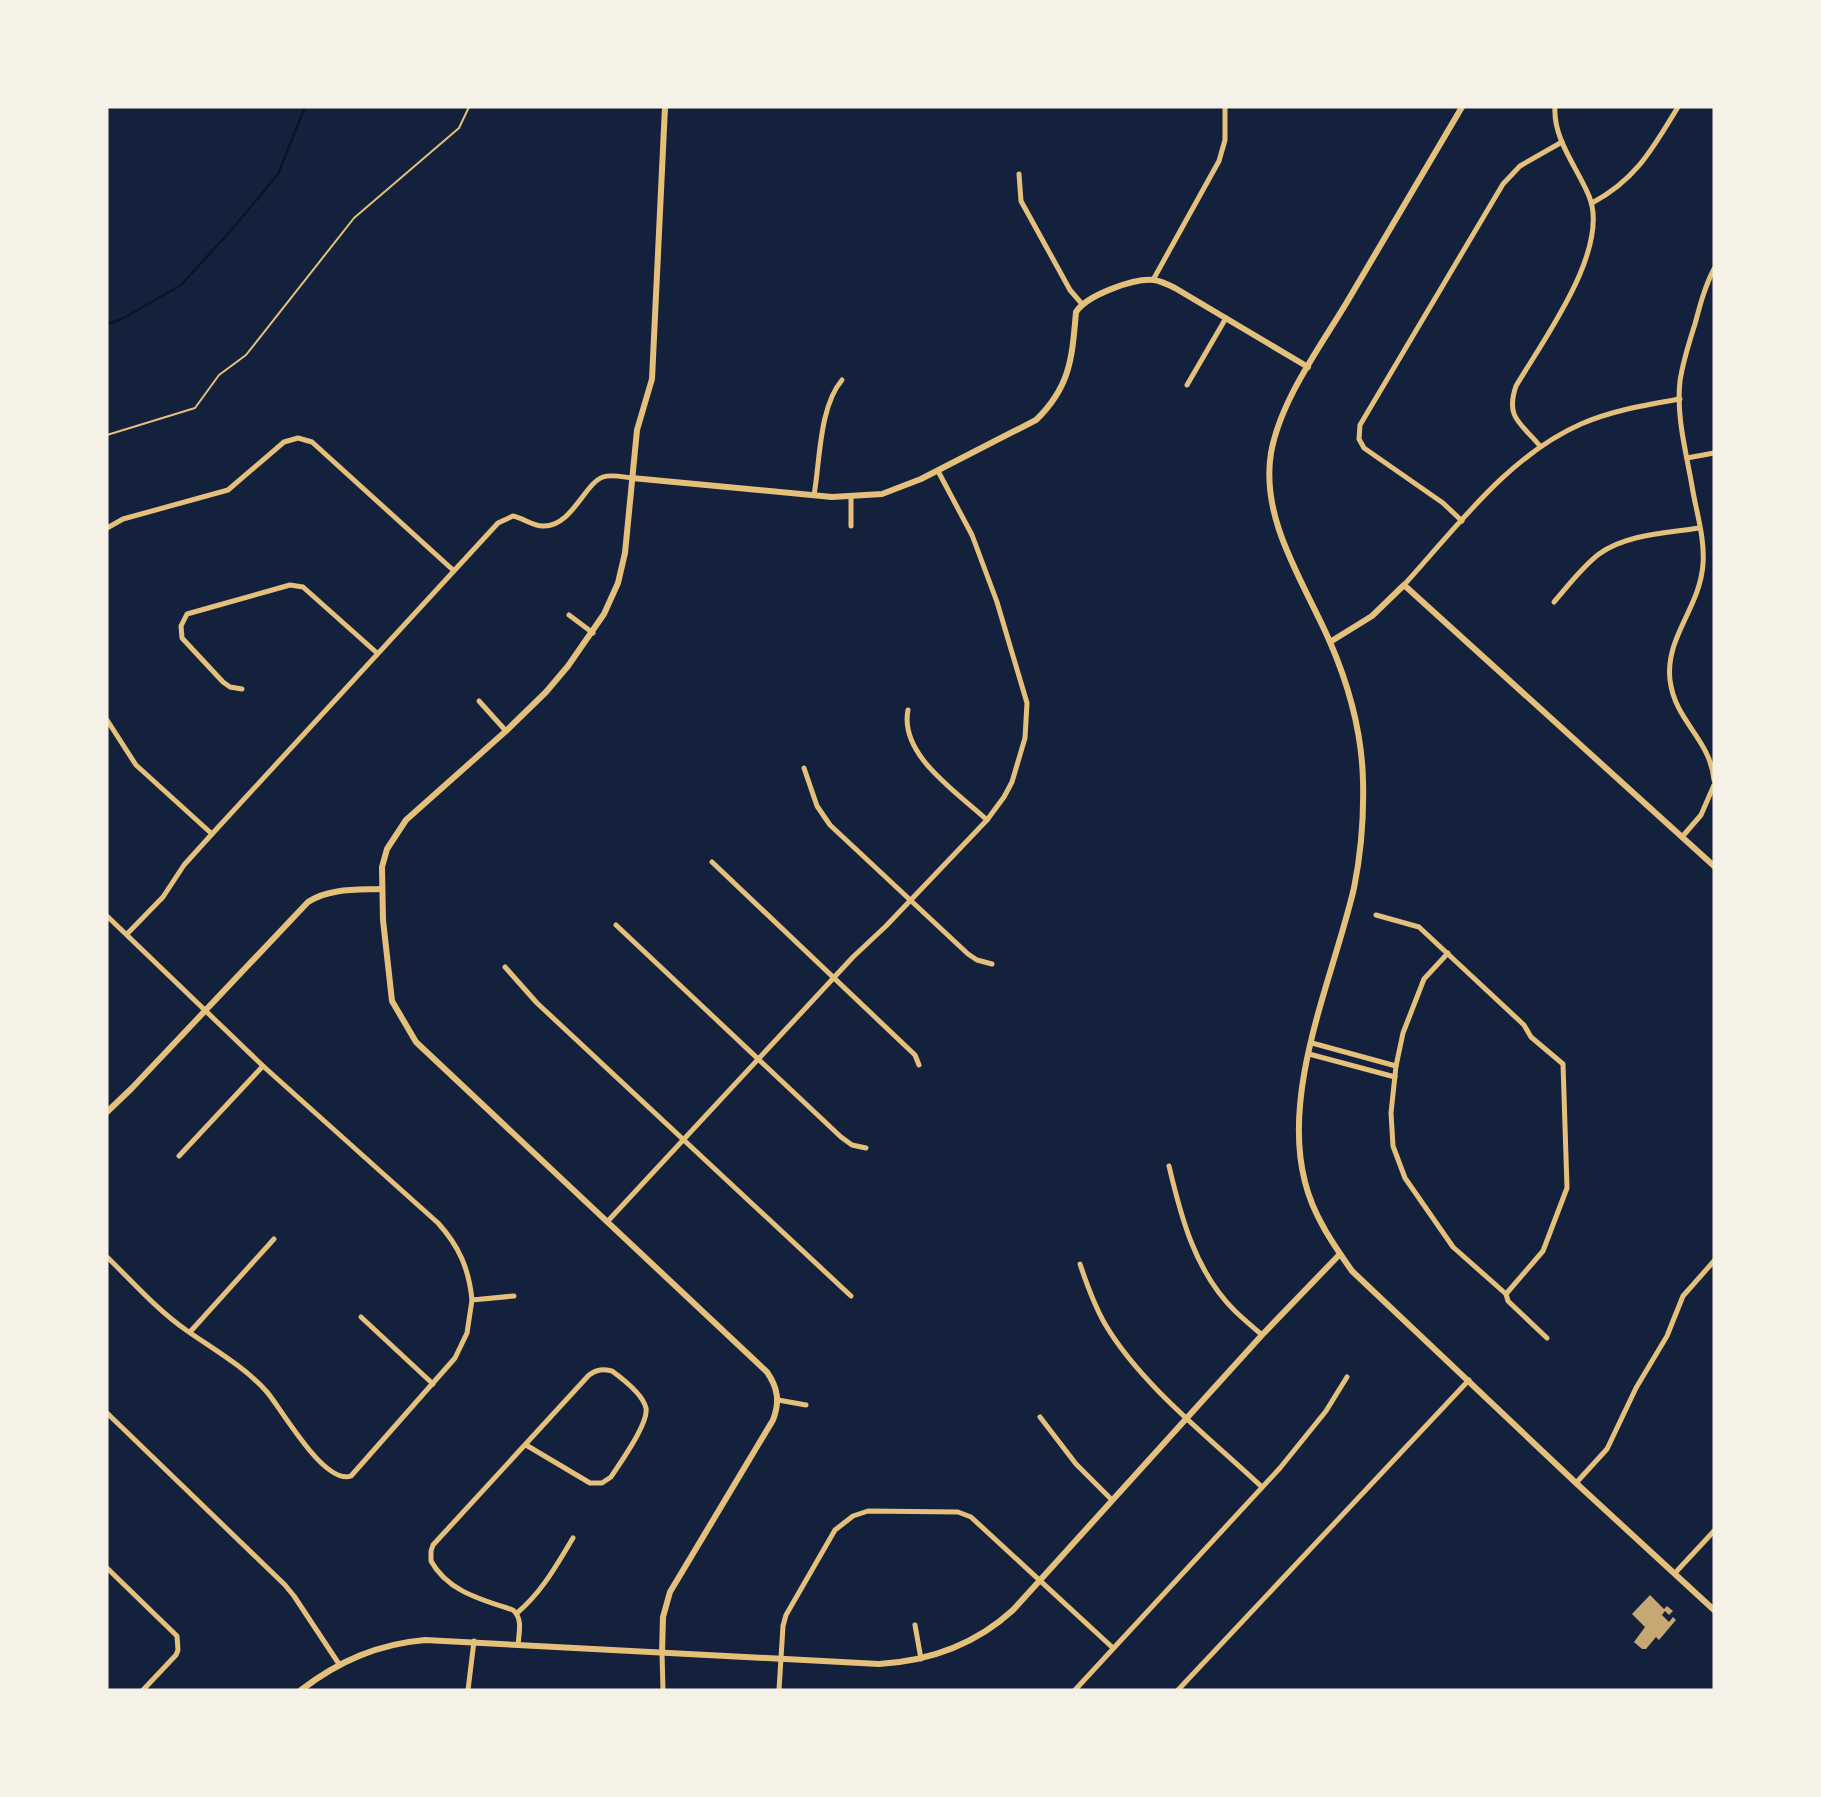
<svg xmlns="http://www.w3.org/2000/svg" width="1821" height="1797" font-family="'Varela Round',sans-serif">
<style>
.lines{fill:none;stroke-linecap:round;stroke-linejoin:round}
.stream{stroke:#0b132b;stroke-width:2.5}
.building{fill:#c6a872}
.path{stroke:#e5c07b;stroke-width:2}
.minor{stroke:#e5c07b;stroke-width:5}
.tertiary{stroke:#e5c07b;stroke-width:6}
</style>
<rect width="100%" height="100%" fill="#14213d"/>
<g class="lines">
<!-- stream -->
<polyline class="stream" points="107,324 122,319 181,285 234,227 278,174 305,107"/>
</g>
<!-- building -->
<polygon class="building" points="1650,1595 1664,1609 1667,1606 1673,1611 1669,1615 1665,1611 1662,1615 1669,1622 1673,1617 1676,1620 1659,1640 1656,1637 1646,1649 1642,1649 1634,1642 1645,1627 1632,1614"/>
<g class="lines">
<!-- path -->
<polyline class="path" points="107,435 195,408 219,375 246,355 354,218 459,128 469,107"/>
<!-- minor -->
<g class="minor">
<polyline points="1019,174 1021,201 1070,290 1082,304"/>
<path d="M 1592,203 C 1636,180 1653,148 1678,107"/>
<path d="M 1714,269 C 1705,286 1700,305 1695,324 C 1689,343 1683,361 1680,381 C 1676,416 1686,451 1692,486 C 1696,511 1705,538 1703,564 C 1700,608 1665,637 1670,680 C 1675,722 1710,738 1714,780"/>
<polyline points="1153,280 1219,161 1225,140 1225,107"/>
<polyline points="1187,385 1226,318"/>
<path d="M 1540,446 C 1521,423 1505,418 1516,386 C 1543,340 1611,249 1589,196 C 1577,167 1553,139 1555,107"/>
<polyline points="1687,458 1714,453"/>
<path d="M 814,495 C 820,462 819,407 842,380"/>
<polyline points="851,497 851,526"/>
<polyline points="1462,521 1443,503 1364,448 1359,439 1360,425 1503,184 1520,166 1562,142"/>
<polyline points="107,528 123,519 228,490 284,442 298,438 312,442 453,570"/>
<path d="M 1404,585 C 1457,527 1508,456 1581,424 C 1613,410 1646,405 1680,399"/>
<path d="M 1554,602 C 1568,586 1582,567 1599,554 C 1626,534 1668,533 1699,528"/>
<polyline points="569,615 593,633"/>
<polyline points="242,689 230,687 223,682 182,638 181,626 187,614 290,585 303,587 377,653"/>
<polyline points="479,701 506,731"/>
<path d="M 908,710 C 899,755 957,792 987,820"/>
<polyline points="107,720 136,765 212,834"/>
<polyline points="804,768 817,806 830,825 968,954 977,960 992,964"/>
<polyline points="1682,837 1701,815 1714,785"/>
<polyline points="712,862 915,1055 919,1065"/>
<polyline points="1376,915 1419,927 1524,1025 1531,1037 1563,1064 1567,1188 1543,1251 1506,1294"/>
<path d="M 107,916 L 263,1066 L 438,1223 C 459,1246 469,1269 472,1300"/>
<polyline points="616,925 841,1137 852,1145 866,1148"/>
<path d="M 127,934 L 163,897 L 184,865 L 212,834 L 498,523 L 513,516 C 523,518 534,527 544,526 C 572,526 585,483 603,477 C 611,474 623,477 632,478"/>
<polyline points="1448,953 1424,979 1403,1033 1396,1066 1391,1113 1393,1146 1405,1178 1453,1247 1506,1294 1508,1301 1547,1338"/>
<polyline points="505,967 537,1003 851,1296"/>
<polyline points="1312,1043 1396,1066"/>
<polyline points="1309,1054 1395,1077"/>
<polyline points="179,1156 263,1066"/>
<path d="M 1169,1166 C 1181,1217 1195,1271 1234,1310 C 1243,1319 1253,1327 1262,1335"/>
<polyline points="607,1222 853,957 886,926 987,820 1004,797 1012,782 1025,738 1027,703 997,602 972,535 938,471"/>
<path d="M 107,1257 C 132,1281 157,1310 186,1330 C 213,1349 245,1367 267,1392 C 283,1411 324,1485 351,1476 L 455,1358 L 467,1333 L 472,1300 L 514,1296"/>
<path d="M 1080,1264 C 1087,1285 1094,1305 1105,1324 C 1141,1385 1210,1438 1262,1487"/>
<polyline points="361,1317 433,1384"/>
<polyline points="190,1332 274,1239"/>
<polyline points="778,1400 806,1405"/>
<polyline points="107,1413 285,1585 294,1596 339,1664"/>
<polyline points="1040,1417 1076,1464 1112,1500"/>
<polyline points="1576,1483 1607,1449 1636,1388 1667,1336 1683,1296 1714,1261"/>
<polyline points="107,1568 177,1636 178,1650 176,1655 143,1690"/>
<polyline points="1675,1573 1714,1531"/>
<path d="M 517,1613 C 542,1592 556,1566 573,1538"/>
<polyline points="915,1625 921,1659"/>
<path d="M 518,1645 C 519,1632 523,1619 513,1610 C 483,1600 448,1592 431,1561 L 431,1551 L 433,1545 L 589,1375 C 597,1369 603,1369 612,1371 C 623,1379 643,1395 646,1408 C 649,1423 620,1463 611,1477 L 602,1483 L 590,1483 L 526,1445"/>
<polyline points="662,1653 663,1690"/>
<polyline points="468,1690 474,1641"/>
<polyline points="779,1690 783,1626 786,1615 835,1530 853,1516 868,1511 958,1512 971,1517 1113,1648"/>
<polyline points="1075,1690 1280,1468 1326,1411 1347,1377"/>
<polyline points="1178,1690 1469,1380"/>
</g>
<!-- tertiary -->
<g class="tertiary">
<path d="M 1462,107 C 1424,172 1386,237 1347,302 C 1320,347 1280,401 1271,453 C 1260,520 1304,582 1330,642 C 1349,686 1362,733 1363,781 C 1364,817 1361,853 1354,888 C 1333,978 1281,1090 1305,1182 C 1313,1215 1333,1244 1352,1271 L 1576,1483 L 1714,1610"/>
<path d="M 632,478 L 832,497 L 882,494 L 921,479 L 1036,420 C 1071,386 1072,357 1076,312 C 1087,295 1134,278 1154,280 C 1161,281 1169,285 1175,288 L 1308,367"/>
<polyline points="1330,642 1372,616 1404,585 1714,866"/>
<path d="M 107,1112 L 132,1088 L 308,902 C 329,888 357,890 381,889"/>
<path d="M 662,1653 L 663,1617 L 670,1592 L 773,1420 C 780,1402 778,1388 767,1372 L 416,1042 L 392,1001 L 383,920 L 382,867 L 387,849 L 406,820 L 506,731 L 546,692 L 568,666 L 604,614 L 618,583 L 625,553 L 637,430 L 652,379 L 665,107"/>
<path d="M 301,1690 C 339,1661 378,1644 425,1640 L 879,1664 C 929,1661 976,1644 1013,1610 L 1262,1335 L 1340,1254"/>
</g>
</g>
<!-- border -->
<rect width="1821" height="1797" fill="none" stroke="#f6f1e7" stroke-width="217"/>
</svg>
